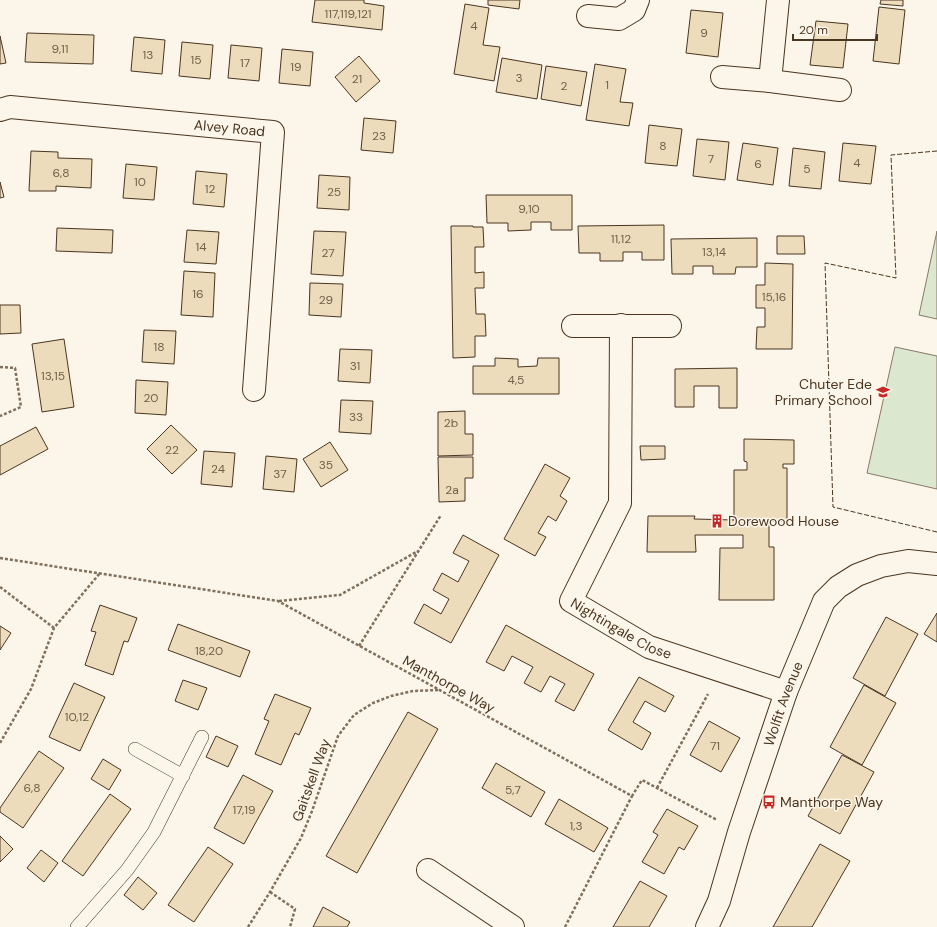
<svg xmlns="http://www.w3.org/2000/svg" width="937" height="927" font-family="'DM Sans',sans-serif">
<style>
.park{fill:#dce7d0;stroke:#887966}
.building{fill:#ecdcbc;stroke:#4a3520}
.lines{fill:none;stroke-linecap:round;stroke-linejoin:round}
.lane-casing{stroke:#4a3520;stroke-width:14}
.street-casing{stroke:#4a3520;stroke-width:24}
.path{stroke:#7f6f5c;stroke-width:2.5;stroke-dasharray:3 2;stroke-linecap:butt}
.lane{stroke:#fbf6e9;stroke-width:13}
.street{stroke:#fbf6e9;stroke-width:22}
.fence{stroke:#4a3520;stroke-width:1;stroke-dasharray:5 2;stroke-linecap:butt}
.labels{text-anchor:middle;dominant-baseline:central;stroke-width:3;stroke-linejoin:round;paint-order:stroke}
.number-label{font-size:12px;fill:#725f47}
.street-label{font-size:14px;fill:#4a3520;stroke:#fbf6e9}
.poi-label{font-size:14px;fill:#4a3520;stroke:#fbf6e9;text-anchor:start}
</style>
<rect width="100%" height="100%" fill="#fbf6e9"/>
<!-- park -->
<g class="park">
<polygon points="937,231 937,319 919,315"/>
<polygon points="895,347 937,356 937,489 867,473"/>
</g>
<!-- building -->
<g class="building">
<polygon points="315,0 364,0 364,3 384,6 382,30 312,22"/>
<polygon points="488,0 520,0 519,9 488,5"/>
<polygon points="881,0 903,0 903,6 880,4"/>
<polygon points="465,4 489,8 483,45 500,47 494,81 454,74"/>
<polygon points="879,7 905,10 899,64 873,61"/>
<polygon points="691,10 723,13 718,57 686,53"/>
<polygon points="816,21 848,24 843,68 810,65"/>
<polygon points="27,33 94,35 93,64 25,62"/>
<polygon points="0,36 6,63 0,64"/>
<polygon points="134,37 165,40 162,74 131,71"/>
<polygon points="182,42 213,45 210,79 179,76"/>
<polygon points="231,45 262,48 259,81 228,78"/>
<polygon points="282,49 313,52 310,86 279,83"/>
<polygon points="359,56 380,81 356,102 335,77"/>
<polygon points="502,58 542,65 537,99 496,92"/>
<polygon points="595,64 626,69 620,102 633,103 629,126 586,120"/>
<polygon points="546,66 587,72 581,106 541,99"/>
<polygon points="364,118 396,121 393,153 361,150"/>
<polygon points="649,125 682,129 677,166 645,163"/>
<polygon points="697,139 729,142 725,180 693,176"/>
<polygon points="743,143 778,148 773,185 737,180"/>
<polygon points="843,143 876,146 871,184 839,181"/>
<polygon points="793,148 825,152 821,189 789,186"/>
<polygon points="31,151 58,152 58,158 92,159 91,188 56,186 56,191 29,191"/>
<polygon points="126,164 157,167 154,200 123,198"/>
<polygon points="196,171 227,174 224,207 193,204"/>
<polygon points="319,175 350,177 349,210 317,208"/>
<polygon points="0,182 4,197 0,198"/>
<polygon points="486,195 572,195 572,230 551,230 551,222 531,222 531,230 508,231 508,223 487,223"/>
<polygon points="664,225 664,260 642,260 642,252 623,252 623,261 600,261 600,253 579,253 578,226"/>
<polygon points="451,226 473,226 473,227 483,227 484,247 475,247 475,273 484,272 484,288 475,288 476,314 485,314 486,336 475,336 475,357 453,358"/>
<polygon points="57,228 113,230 112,253 56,251"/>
<polygon points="187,230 219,232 216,264 184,262"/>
<polygon points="314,231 346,232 343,276 311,274"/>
<polygon points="777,236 804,236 805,254 777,254"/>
<polygon points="757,238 757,267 736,267 735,274 713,274 713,266 693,266 693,274 672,274 671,239"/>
<polygon points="765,263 793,264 792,349 756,349 757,327 765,327 765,308 756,308 756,285 765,285"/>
<polygon points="184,271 215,273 213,317 181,315"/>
<polygon points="310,283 343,284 341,317 309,315"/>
<polygon points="0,305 20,305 21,333 0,334"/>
<polygon points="144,330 176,331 174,364 142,362"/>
<polygon points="64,339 74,407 42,412 32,344"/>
<polygon points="340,349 372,350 370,383 338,381"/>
<polygon points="495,358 518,359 518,367 537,366 538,358 559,358 559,394 473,394 473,366 495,366"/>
<polygon points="737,368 737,408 719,408 719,386 694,386 694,407 675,407 675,369"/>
<polygon points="136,380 168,382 166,415 135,413"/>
<polygon points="341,400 373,401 371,434 339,432"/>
<polygon points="465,411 465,434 473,434 473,455 438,456 438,412"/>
<polygon points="171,425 197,450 172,474 147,449"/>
<polygon points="36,427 48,449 0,475 0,446"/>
<polygon points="744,439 794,440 794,464 783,464 783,468 787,468 787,521 769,521 769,547 774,547 774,600 719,600 720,548 743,548 743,535 695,535 696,552 647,552 648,516 695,516 694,519 734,520 734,470 747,470 747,462 744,461"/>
<polygon points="330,442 348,470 321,487 303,459"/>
<polygon points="640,446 665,446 665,459 641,460"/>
<polygon points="204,451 235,453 232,487 201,484"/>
<polygon points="266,456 297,459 294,492 263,489"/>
<polygon points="438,457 473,457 473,478 465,478 465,501 439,502"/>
<polygon points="545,464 570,478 560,496 567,501 556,521 548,516 538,533 546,537 535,556 504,539"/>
<polygon points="463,535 499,555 451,643 414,623 424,604 441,614 449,599 433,590 442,573 458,582 469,561 453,553"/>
<polygon points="100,605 137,618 128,642 124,641 113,675 85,665 96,632 91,631"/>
<polygon points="937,613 937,642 924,634"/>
<polygon points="886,617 918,634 885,696 853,678"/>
<polygon points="178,624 250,651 240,677 168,650"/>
<polygon points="506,625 594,674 574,711 555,701 565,684 550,676 541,692 524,683 533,667 512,656 504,671 486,662"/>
<polygon points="0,626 11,633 0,650"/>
<polygon points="639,677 674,696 665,712 645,701 633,722 651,733 642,750 608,730"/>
<polygon points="183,680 207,688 198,710 175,701"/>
<polygon points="74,683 105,697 80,751 49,737"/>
<polygon points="864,685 896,703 862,765 830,747"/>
<polygon points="275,694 311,708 299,735 295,733 281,765 255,754 269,721 264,719"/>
<polygon points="408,712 438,729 357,873 326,856"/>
<polygon points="709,721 740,738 721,772 690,755"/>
<polygon points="216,736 238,746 228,767 206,757"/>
<polygon points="39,751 64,768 23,828 0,812 0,808"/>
<polygon points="842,755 874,772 840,834 808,816"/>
<polygon points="103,759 121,770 109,790 91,779"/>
<polygon points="496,763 545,792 531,817 482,788"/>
<polygon points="243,775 273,791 244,844 214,828"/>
<polygon points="110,794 131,809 83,876 62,861"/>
<polygon points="559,799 608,828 594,852 545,824"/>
<polygon points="667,809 698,826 684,850 679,847 664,874 642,862 658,835 653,832"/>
<polygon points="0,836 13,849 0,862"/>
<polygon points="820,844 850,861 812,927 773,927"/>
<polygon points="208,847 233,864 194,922 168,905"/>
<polygon points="41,850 58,863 44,882 27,868"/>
<polygon points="138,877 157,893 143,910 124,895"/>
<polygon points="640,881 667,896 649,927 613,927"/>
<polygon points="323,907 350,922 347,927 313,927"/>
</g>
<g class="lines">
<!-- lane casing -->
<g class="lane-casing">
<g id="lane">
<polyline points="135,749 183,776"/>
<polyline points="77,927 127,870 154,832 202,737"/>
</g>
</g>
<!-- street casing -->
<g class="street-casing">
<g id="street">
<polyline points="778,0 770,81 840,90"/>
<polyline points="588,16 619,19 634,10 638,0"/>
<polyline points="722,77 770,81"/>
<path id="s1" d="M 0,110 L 10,107 L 273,132 L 254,390"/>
<path id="s2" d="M 621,325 L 620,503 L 571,601 L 649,647 L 786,692"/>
<polyline points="573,326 670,326"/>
<polyline points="428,870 513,927"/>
<path id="s3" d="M 707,927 L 719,901 L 739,832 L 786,692 L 824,601 L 838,587 L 857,575 L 881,566 L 908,561 L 937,564"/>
</g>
</g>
<!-- path -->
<g class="path">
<polyline points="0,367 15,368 21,407 0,416"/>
<polyline points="0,558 278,601 632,796 642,780 717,820"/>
<polyline points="0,587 54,628"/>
<polyline points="279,601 340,595 418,551"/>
<polyline points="359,646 441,515"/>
<polyline points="0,743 31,689 54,628 100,573"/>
<polyline points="657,788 708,694"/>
<polyline points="270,892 295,909 290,927"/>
<polyline points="248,927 270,892 301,838 312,811 338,736 354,715 373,703 391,696 413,691 439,690"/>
<polyline points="565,927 632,796"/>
</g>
<!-- lane -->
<use href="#lane" class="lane"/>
<!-- street -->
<use href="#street" class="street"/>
<!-- fence -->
<polyline class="fence" points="937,151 891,155 896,278 825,263 833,507 937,532"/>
</g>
<!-- icons -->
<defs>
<g id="school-bare" transform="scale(1.08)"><path d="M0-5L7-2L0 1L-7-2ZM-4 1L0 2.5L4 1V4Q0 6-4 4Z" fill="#c62828" stroke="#fbf6e9" stroke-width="2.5" paint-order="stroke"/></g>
<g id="building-bare" transform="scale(1.08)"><path d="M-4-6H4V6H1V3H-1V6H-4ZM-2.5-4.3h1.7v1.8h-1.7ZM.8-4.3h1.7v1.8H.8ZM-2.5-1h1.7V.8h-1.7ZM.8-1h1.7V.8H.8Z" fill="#c62828" stroke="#fbf6e9" stroke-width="2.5" paint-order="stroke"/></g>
<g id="bus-bare" transform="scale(1.08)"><path d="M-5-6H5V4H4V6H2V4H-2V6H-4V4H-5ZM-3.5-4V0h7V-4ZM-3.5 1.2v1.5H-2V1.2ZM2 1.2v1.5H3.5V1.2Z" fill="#c62828" stroke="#fbf6e9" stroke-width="2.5" paint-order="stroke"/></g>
</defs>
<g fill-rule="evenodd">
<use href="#school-bare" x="883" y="392"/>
<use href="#building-bare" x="717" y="521"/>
<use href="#bus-bare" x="769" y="802"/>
</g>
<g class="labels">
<!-- number labels -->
<g class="number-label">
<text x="348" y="14">117,119,121</text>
<text x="474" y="26">4</text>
<text x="704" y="33">9</text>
<text x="60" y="49">9,11</text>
<text x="148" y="55">13</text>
<text x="196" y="60">15</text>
<text x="245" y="63">17</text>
<text x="296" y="67">19</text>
<text x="519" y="78">3</text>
<text x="357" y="79">21</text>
<text x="607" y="85">1</text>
<text x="564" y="86">2</text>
<text x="379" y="136">23</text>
<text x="663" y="146">8</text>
<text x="711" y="159">7</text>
<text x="857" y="163">4</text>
<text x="758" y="164">6</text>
<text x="807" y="169">5</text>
<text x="61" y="173">6,8</text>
<text x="140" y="182">10</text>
<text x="210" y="189">12</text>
<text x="334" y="192">25</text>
<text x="529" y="209">9,10</text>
<text x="621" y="239">11,12</text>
<text x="201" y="247">14</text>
<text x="714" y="252">13,14</text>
<text x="328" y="253">27</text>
<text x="198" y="294">16</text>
<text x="774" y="297">15,16</text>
<text x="326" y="300">29</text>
<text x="159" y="347">18</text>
<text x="355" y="366">31</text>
<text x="53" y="376">13,15</text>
<text x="516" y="380">4,5</text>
<text x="151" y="398">20</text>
<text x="356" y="417">33</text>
<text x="451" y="423">2b</text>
<text x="172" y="450">22</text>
<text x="326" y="465">35</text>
<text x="218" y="469">24</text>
<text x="280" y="474">37</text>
<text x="452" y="490">2a</text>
<text x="209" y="651">18,20</text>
<text x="77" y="717">10,12</text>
<text x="715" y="746">71</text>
<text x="32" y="788">6,8</text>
<text x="513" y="790">5,7</text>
<text x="244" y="810">17,19</text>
<text x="576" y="826">1,3</text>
</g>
<!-- street labels -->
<g class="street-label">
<text stroke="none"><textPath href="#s1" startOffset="231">Alvey Road</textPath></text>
<text stroke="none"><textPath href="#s2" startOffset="345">Nightingale Close</textPath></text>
<text transform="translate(449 684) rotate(29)">Manthorpe Way</text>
<text stroke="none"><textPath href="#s3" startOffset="236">Wolfit Avenue</textPath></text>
<text transform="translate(311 780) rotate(-70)">Gaitskell Way</text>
</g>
<!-- poi labels -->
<g class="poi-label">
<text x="872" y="384" text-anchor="end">Chuter Ede<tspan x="872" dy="16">Primary School</tspan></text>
<text x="728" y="521">Dorewood House</text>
<text x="780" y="802">Manthorpe Way</text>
</g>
</g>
<!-- scale -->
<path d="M793 34v6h84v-6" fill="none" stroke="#4a3520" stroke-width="2"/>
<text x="799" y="34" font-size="12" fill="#4a3520" stroke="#fbf6e9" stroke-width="3" paint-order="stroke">20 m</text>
</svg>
